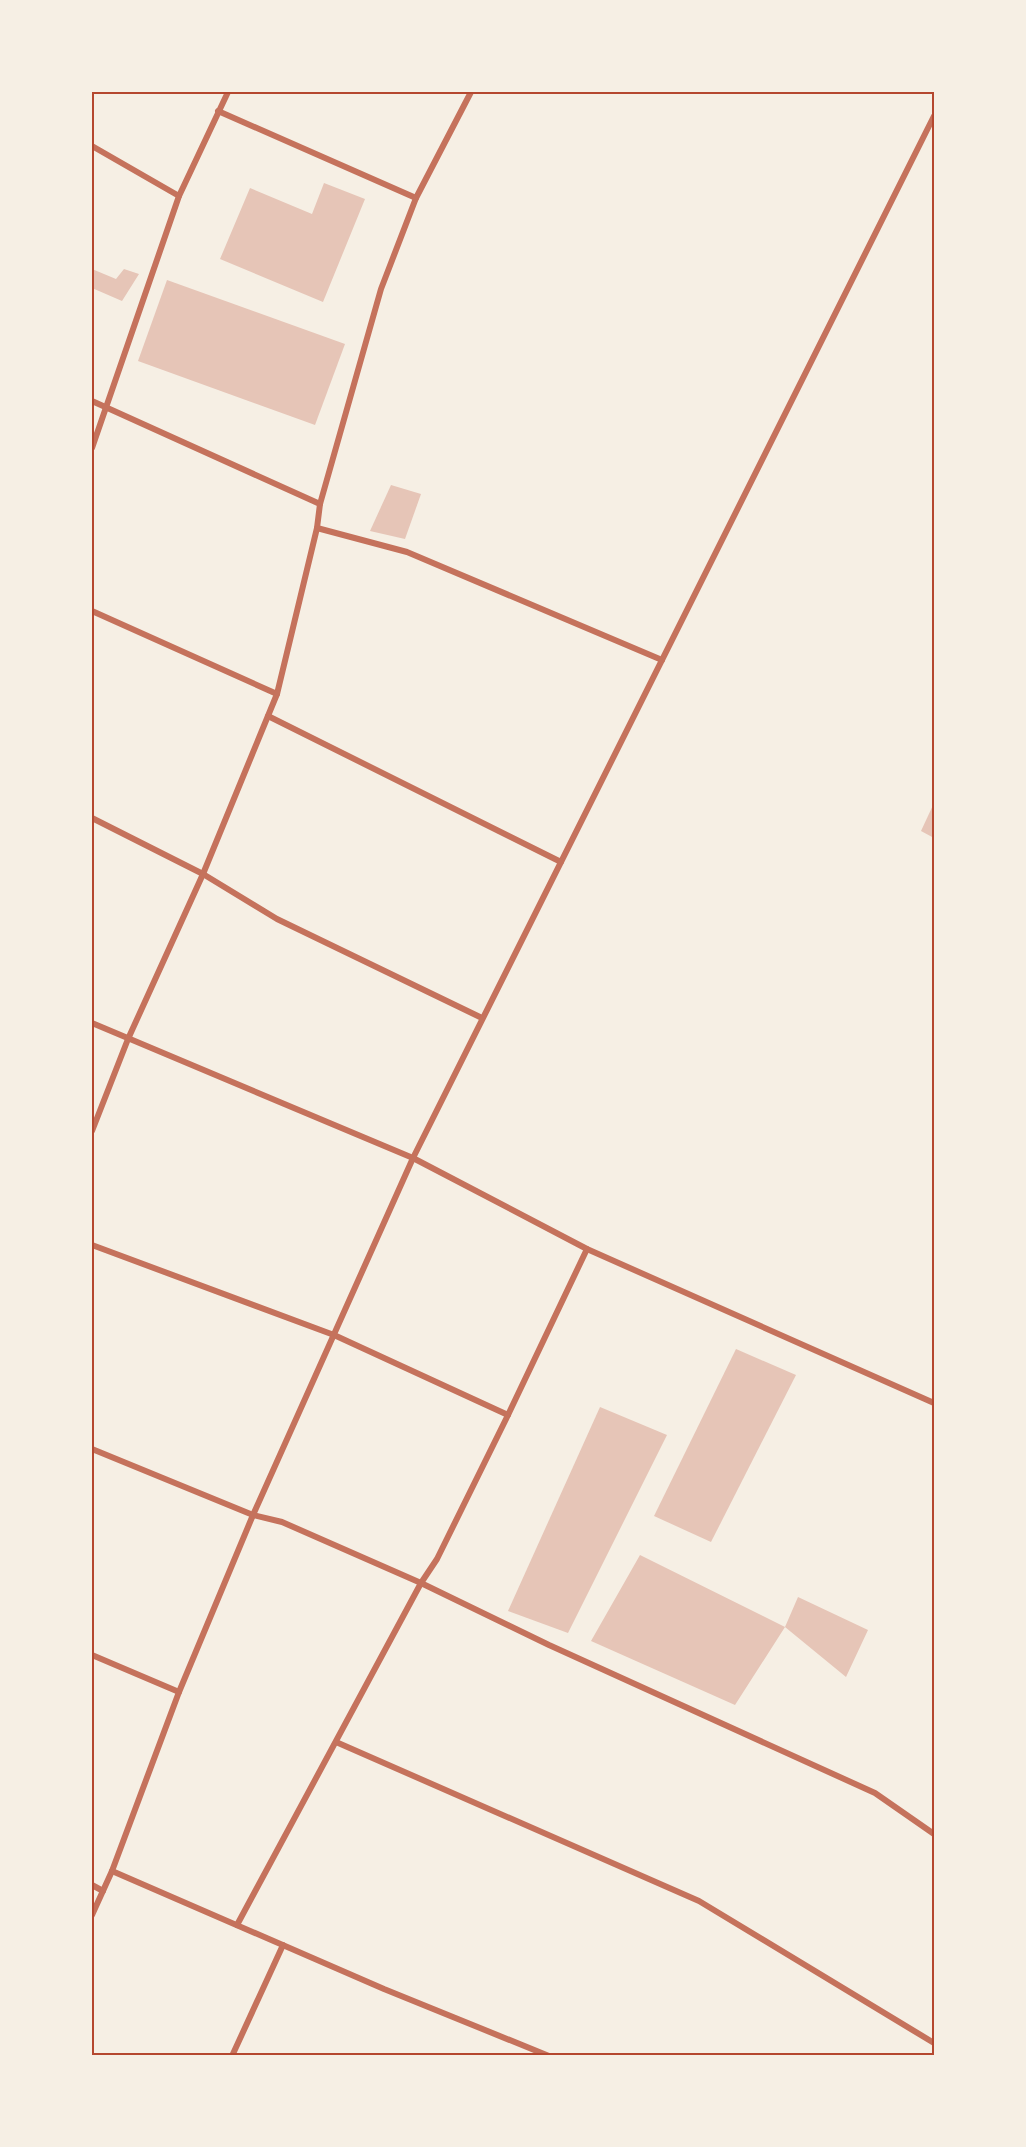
<svg xmlns="http://www.w3.org/2000/svg" width="1026" height="2147" font-family="'Space Grotesk',sans-serif">
<style>
.building{fill:#e6c5b7}
.lines{fill:none;stroke-linecap:round;stroke-linejoin:round}
.minor{stroke:#c5725c;stroke-width:6}
.neatline{fill:none;stroke:#b5482f;stroke-width:2}
</style>
<rect width="100%" height="100%" fill="#f6efe4"/>
<!-- building -->
<g class="building">
<polygon points="324,183 365,199 323,302 220,259 250,188 312,214"/>
<polygon points="92,269 116,279 124,269 139,274 122,301 92,288"/>
<polygon points="167,280 345,344 315,425 138,361"/>
<polygon points="391,485 421,494 405,539 370,531"/>
<polygon points="934,803 934,838 921,831"/>
<polygon points="736,1349 796,1375 711,1542 654,1516"/>
<polygon points="600,1407 667,1435 568,1633 508,1611"/>
<polygon points="640,1555 785,1627 798,1597 868,1630 846,1677 785,1627 735,1705 591,1641"/>
</g>
<g class="lines">
<!-- minor -->
<g class="minor">
<polyline points="218,111 416,198"/>
<polyline points="92,146 179,196"/>
<polyline points="92,401 320,504"/>
<polyline points="92,448 179,196 228,92"/>
<polyline points="317,528 407,552 662,660"/>
<polyline points="92,611 277,694"/>
<polyline points="268,716 561,862"/>
<polyline points="92,818 203,874 277,919 482,1018"/>
<polyline points="92,1023 413,1158 587,1249 934,1403"/>
<polyline points="92,1131 128,1039 203,874 277,694 317,528 320,504 381,289 416,198 471,92"/>
<polyline points="92,1245 334,1335 508,1415"/>
<polyline points="92,1449 253,1515 282,1522 421,1583 549,1645 875,1793 934,1834"/>
<polyline points="92,1655 179,1692"/>
<polyline points="336,1742 699,1901 934,2043"/>
<polyline points="112,1871 384,1989 549,2056"/>
<polyline points="92,1885 103,1891"/>
<polyline points="92,1915 112,1871 179,1692 253,1515 413,1158 934,116"/>
<polyline points="237,1925 421,1583 437,1559 508,1415 587,1249"/>
<polyline points="232,2056 283,1945"/>
</g>
</g>
<!-- border -->
<rect width="1026" height="2147" fill="none" stroke="#f6efe4" stroke-width="186"/>
<rect x="93" y="93" width="840" height="1961" class="neatline"/>
</svg>
